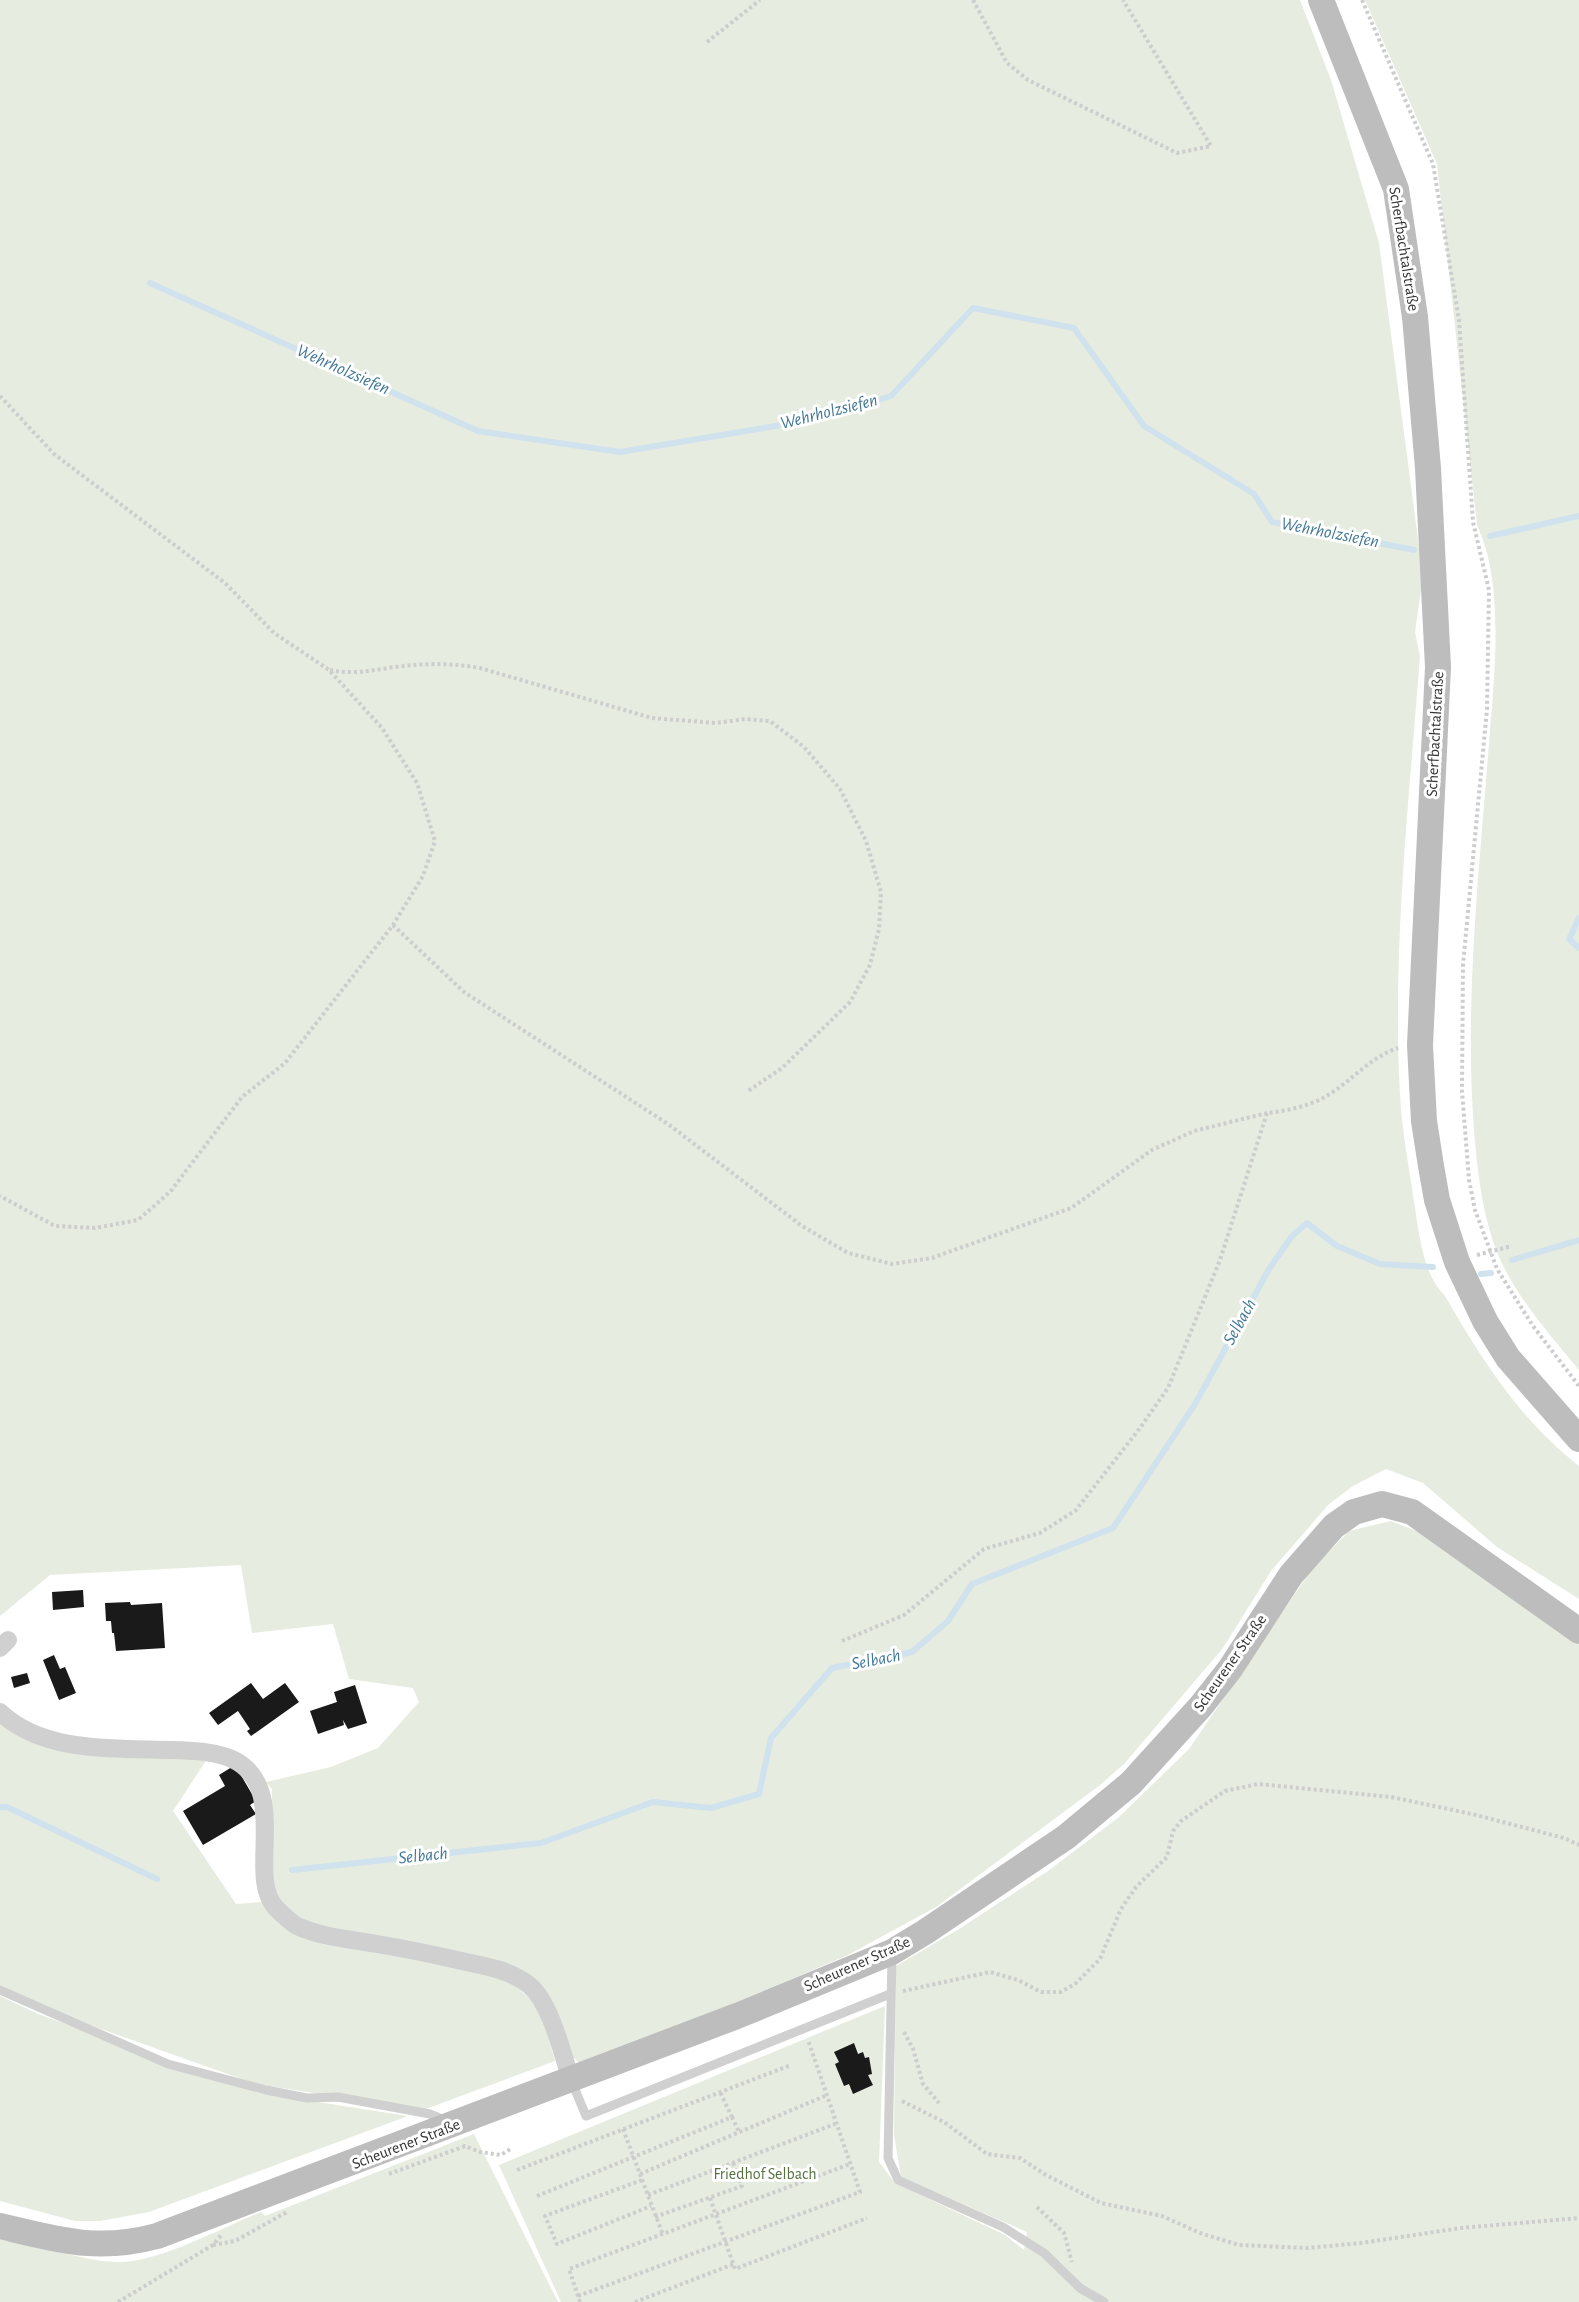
<svg xmlns="http://www.w3.org/2000/svg" width="1579" height="2302" font-family="'Alegreya Sans',sans-serif">
<style>
.green{fill:#e6ecdf}
.lines{fill:none;stroke-linecap:round;stroke-linejoin:round}
.stream{stroke:#cfe2ee;stroke-width:6}
.building{fill:#1a1a1a}
.path{stroke:#cdcdcd;stroke-width:4;stroke-dasharray:3 3;stroke-linecap:butt}
.lane{stroke:#d0d0d0;stroke-width:9}
.street{stroke:#d0d0d0;stroke-width:18}
.secondary{stroke:#bdbdbd;stroke-width:26}
.labels{text-anchor:middle;dominant-baseline:central;stroke-width:6;stroke-linejoin:round;paint-order:stroke}
.street-label{font-size:16px;fill:#333;stroke:#fff}
.park-label{font-size:16px;fill:#56703f;stroke:#fff}
.water-label{font-size:18px;font-style:italic;fill:#3f7597;stroke:#fff}
</style>
<rect width="100%" height="100%" fill="#fff"/>
<!-- green -->
<g class="green">
<path d="M 0,0 L 1300,0 L 1331,80 L 1379,243 L 1423,577 L 1415,632 L 1420,656 C 1409,801 1392,949 1400,1095 C 1402,1131 1409,1167 1414,1202 C 1419,1232 1422,1273 1445,1296 C 1482,1360 1520,1420 1579,1466 L 1579,1599 L 1497,1547 L 1423,1483 L 1386,1469 L 1353,1486 L 1329,1504 L 1271,1571 L 1223,1648 L 1124,1764 L 1100,1785 L 936,1907 L 848,1955 L 690,2022 L 581,2064 L 570,2055 L 542,1991 L 315,1925 L 287,1913 L 270,1885 L 272,1789 L 266,1782 L 331,1767 L 378,1748 L 419,1702 L 413,1688 L 349,1679 L 333,1624 L 252,1633 L 241,1565 L 50,1575 L 0,1616 Z"/>
<path d="M 1365,0 L 1579,0 L 1579,1370 C 1554,1340 1527,1309 1508,1275 C 1484,1232 1478,1178 1474,1130 C 1464,997 1480,864 1490,731 C 1495,668 1504,583 1477,525 L 1437,164 Z"/>
<polygon points="1391,1521 1424,1534 1579,1643 1579,2302 561,2302 499,2165 885,2006 879,2162 895,2183 1005,2235 1024,2250 1027,2232 901,2177 894,2135 896,1966 959,1929 1048,1871 1118,1818 1189,1749 1312,1569 1349,1531"/>
<polygon points="0,1718 29,1738 207,1759 173,1811 236,1904 262,1902 296,1932 479,1970 511,1982 531,2000 543,2018 555,2061 423,2110 256,2084 42,2008 0,1987"/>
<polygon points="0,1996 38,2014 259,2093 408,2116 149,2212 100,2221 75,2221 0,2201"/>
<path d="M 474,2134 L 558,2302 L 0,2302 L 0,2235 C 37,2244 85,2263 122,2262 C 161,2261 224,2227 261,2212 L 265,2216 Z"/>
</g>
<g class="lines">
<!-- stream -->
<g class="stream">
<polyline points="150,283 478,431 620,452 812,420 891,396 973,308 1074,328 1144,426 1254,494 1272,522 1414,550"/>
<polyline points="1490,536 1579,516"/>
<polyline points="1579,918 1569,939 1579,948"/>
<polyline points="1512,1260 1579,1240"/>
<polyline points="1481,1274 1491,1273"/>
<polyline points="0,1807 7,1807 157,1879"/>
<polyline points="292,1870 541,1843 653,1802 711,1808 759,1794 771,1738 832,1668 912,1652 948,1621 972,1584 1113,1528 1195,1404 1269,1269 1292,1236 1307,1223 1337,1246 1380,1264 1433,1267"/>
</g>
</g>
<!-- building -->
<g class="building">
<polygon points="83,1590 84,1607 53,1610 52,1592"/>
<polygon points="130,1602 131,1605 162,1603 165,1648 116,1651 114,1633 112,1633 111,1621 106,1621 105,1603"/>
<polygon points="54,1655 60,1669 65,1667 76,1693 59,1700 43,1660"/>
<polygon points="27,1673 30,1683 14,1688 11,1677"/>
<polygon points="251,1683 263,1699 285,1683 299,1702 251,1736 247,1731 250,1729 238,1711 218,1725 209,1713"/>
<polygon points="355,1685 367,1723 348,1729 343,1720 344,1725 318,1734 310,1711 337,1702 334,1692"/>
<polygon points="235,1765 256,1801 250,1805 256,1814 203,1845 183,1811 225,1786 219,1775"/>
<polygon points="854,2043 858,2054 863,2052 865,2058 869,2057 872,2074 868,2075 873,2085 853,2094 849,2084 844,2086 835,2064 839,2062 834,2052"/>
</g>
<g class="lines">
<!-- path -->
<g class="path">
<polyline points="973,0 1007,63 1028,80 1177,153 1211,146 1123,0"/>
<polyline points="1362,0 1433,164 1459,320 1473,522 1489,590 1487,709 1463,965 1462,1091 1469,1180 1475,1210 1497,1269 1533,1326 1579,1386"/>
<polyline points="707,42 760,0"/>
<polyline points="0,396 54,454 225,583 274,633 329,670 382,728 417,783 435,841 423,876 393,925 285,1063 242,1097 170,1192 138,1220 95,1228 55,1226 0,1196"/>
<path d="M 330,670 C 353,675 373,670 395,667 C 424,663 452,663 480,668 L 652,718 L 716,723 L 745,719 L 770,721 L 804,747 L 840,789 L 866,841 L 881,892 L 879,929 L 870,965 L 850,1002 L 782,1068 L 748,1091"/>
<polyline points="393,925 464,992 668,1124 802,1226 848,1253 892,1264 932,1258 1071,1208 1152,1150 1194,1131 1267,1113"/>
<polyline points="1477,1255 1512,1246"/>
<path d="M 842,1641 L 904,1615 L 984,1549 L 1040,1533 L 1076,1510 L 1140,1428 L 1168,1388 L 1220,1260 L 1267,1113 C 1286,1111 1309,1106 1325,1097 C 1351,1082 1370,1057 1398,1048"/>
<polyline points="903,1991 990,1972 1018,1980 1041,1992 1061,1992 1075,1984 1100,1959 1121,1909 1136,1887 1167,1857 1173,1831 1181,1821 1225,1791 1258,1784 1391,1797 1472,1814 1564,1838 1579,1845"/>
<polyline points="904,2032 913,2049 923,2084 939,2103"/>
<polyline points="902,2101 944,2122 987,2154 1020,2158 1046,2175 1101,2203 1162,2216 1200,2233 1239,2245 1307,2248 1361,2243 1461,2228 1579,2218"/>
<polyline points="732,2117 739,2132"/>
<polyline points="623,2129 663,2235"/>
<polyline points="517,2170 791,2065"/>
<polyline points="389,2174 465,2146 480,2152 501,2155 512,2148"/>
<polyline points="640,2174 825,2096"/>
<polyline points="642,2180 545,2216 557,2244 651,2206"/>
<polyline points="648,2195 835,2124"/>
<polyline points="537,2196 732,2117 720,2092"/>
<polyline points="710,2198 735,2269 867,2218"/>
<polyline points="1037,2207 1064,2233 1072,2262"/>
<polyline points="655,2217 742,2186 733,2163"/>
<polyline points="213,2245 235,2241 287,2212"/>
<polyline points="578,2296 860,2192 808,2040"/>
<polyline points="118,2302 213,2245 222,2234"/>
<polyline points="580,2302 569,2269 850,2164"/>
<polyline points="635,2302 734,2264"/>
</g>
<!-- lane -->
<g class="lane">
<polyline points="892,1955 888,2158 898,2180 1003,2227 1044,2253 1080,2288 1104,2302"/>
<polyline points="0,1990 168,2064 266,2090 307,2098 338,2097 430,2114 444,2120"/>
<polyline points="571,2080 586,2116 890,1994"/>
</g>
<!-- street -->
<g class="street">
<polyline points="0,1648 8,1640"/>
<path d="M 0,1712 C 44,1754 117,1748 174,1750 C 193,1751 214,1751 232,1759 C 292,1787 245,1876 276,1908 C 282,1914 290,1922 297,1926 C 321,1937 350,1939 377,1944 C 407,1949 436,1955 466,1962 C 486,1966 512,1971 529,1985 C 551,2003 562,2053 571,2080"/>
</g>
<!-- secondary -->
<g class="secondary">
<polyline points="1321,0 1396,189 1415,317 1428,468 1438,667 1420,1045 1424,1121 1431,1166 1437,1200 1457,1262 1485,1321 1508,1358 1579,1439"/>
<path d="M 0,2226 C 59,2240 97,2252 157,2236 L 737,2016 L 892,1952 L 925,1932 L 1066,1837 L 1131,1783 L 1201,1706 L 1230,1669 L 1291,1575 L 1334,1526 L 1354,1512 L 1382,1504 L 1412,1512 L 1579,1631"/>
</g>
</g>
<g class="labels">
<!-- street labels -->
<g class="street-label">
<text transform="translate(1404 249) rotate(81)">Scherfbachtalstraße</text>
<text transform="translate(1435 734) rotate(-87)">Scherfbachtalstraße</text>
<text transform="translate(1230 1663) rotate(-55)">Scheurener Straße</text>
<text transform="translate(857 1964) rotate(-24)">Scheurener Straße</text>
<text transform="translate(406 2144) rotate(-21)">Scheurener Straße</text>
</g>
<!-- park labels -->
<g class="park-label">
<text x="765" y="2174">Friedhof Selbach</text>
</g>
<!-- water labels -->
<g class="water-label">
<text transform="translate(343 370) rotate(24)">Wehrholzsiefen</text>
<text transform="translate(829 412) rotate(-14)">Wehrholzsiefen</text>
<text transform="translate(1330 533) rotate(11)">Wehrholzsiefen</text>
<text transform="translate(1240 1322) rotate(-61)">Selbach</text>
<text transform="translate(876 1660) rotate(-11)">Selbach</text>
<text transform="translate(423 1856) rotate(-6)">Selbach</text>
</g>
</g>
</svg>
